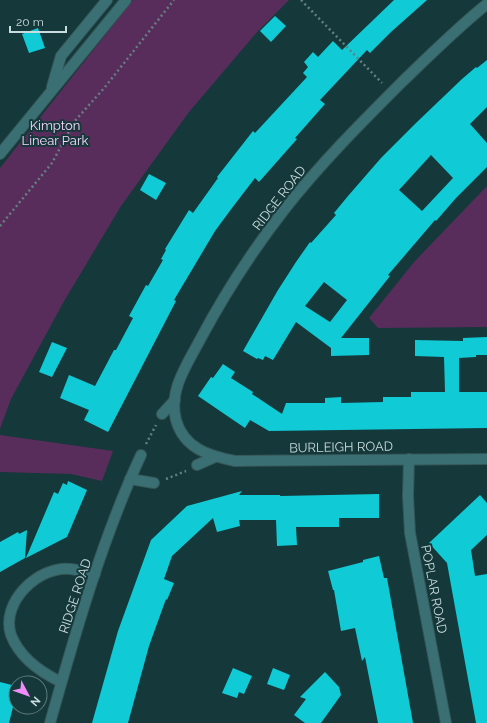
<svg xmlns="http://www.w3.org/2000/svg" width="487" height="723" font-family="Raleway,sans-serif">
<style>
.green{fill:#582d5c}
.building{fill:#10cad6;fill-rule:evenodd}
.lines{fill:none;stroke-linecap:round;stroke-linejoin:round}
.minor-casing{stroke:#355657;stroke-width:12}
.path{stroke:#648082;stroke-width:2.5;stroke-dasharray:2 3;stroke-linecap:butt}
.minor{stroke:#3a7074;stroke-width:10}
.labels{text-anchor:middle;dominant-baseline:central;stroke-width:4;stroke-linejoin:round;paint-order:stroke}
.park-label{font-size:13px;fill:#f8d5fb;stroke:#15383a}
.street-label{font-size:13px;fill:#c9dcdd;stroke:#15383a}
</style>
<rect width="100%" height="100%" fill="#15383a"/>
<!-- green -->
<g class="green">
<polygon points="133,0 289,0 258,31 189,112 121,206 63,303 11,399 0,429 0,168"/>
<polygon points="487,186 487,327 378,328 369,318 415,261"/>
<polygon points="0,435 113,451 102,481 71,474 0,472"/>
</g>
<!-- building -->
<g class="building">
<polygon points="394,0 427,0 391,32 370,53 367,50 320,100 325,104 295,138 297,139 259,182 255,178 232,208 215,231 174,300 176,301 108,432 84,420 89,410 60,398 69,375 95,386 114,350 116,350 133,318 129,316 146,285 148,286 163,260 161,259 166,250 165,249 189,210 193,213 218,178 217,177 253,131 255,133 307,77 303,73 308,67 304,62 313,52 318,57 333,41 342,50"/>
<polygon points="275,16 286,26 271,42 260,31"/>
<polygon points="38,28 45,48 29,53 22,34"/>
<path d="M 487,60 L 487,107 L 470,124 L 487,143 L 487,167 L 456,198 L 436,221 L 435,220 L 388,275 L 390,276 L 341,338 L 369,338 L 369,355 L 331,356 L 331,348 L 296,322 L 273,360 L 265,356 L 263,360 L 258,358 L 257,359 L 243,351 L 278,290 L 296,262 L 310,242 L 311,243 L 336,215 L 334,213 L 348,196 L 381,158 L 417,122 L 462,79 L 476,67 L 477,68 ZM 431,155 L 453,178 L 422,211 L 399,190 ZM 324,282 L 347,300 L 330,322 L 305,306 Z"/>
<polygon points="149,174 166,183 156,200 140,190"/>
<polygon points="487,337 487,355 476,355 476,357 459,358 459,392 487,392 487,428 269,431 250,420 245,428 198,396 211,377 213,378 223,364 235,372 231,378 253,392 252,394 282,414 286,403 325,403 325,398 341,397 341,403 383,402 383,397 411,397 411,392 445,392 444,357 415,356 415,340 463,341 463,338"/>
<polygon points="52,342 67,348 52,377 39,372"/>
<polygon points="68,481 87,490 67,537 26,558 54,492 58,494 63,483 67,485"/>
<polygon points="242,491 239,495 280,495 280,496 379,494 379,518 339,518 339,527 296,527 297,545 277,546 276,520 239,520 240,526 217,532 213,518 172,556 164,579 174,583 167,600 166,599 149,646 128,723 92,723 118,631 151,540 187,506"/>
<polygon points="480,495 487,503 487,535 471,550 475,576 487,574 487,723 476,723 447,563 429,543"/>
<polygon points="27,530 25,558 0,572 0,542 18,532 19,534"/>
<polygon points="379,556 384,578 387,578 413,723 378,723 365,657 362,661 355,628 341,631 334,590 333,590 328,571 363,562 363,560"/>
<polygon points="233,668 252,676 244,694 239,692 237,698 222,693"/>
<polygon points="273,668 290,675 284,690 267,684"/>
<polygon points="325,672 339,687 341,695 321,723 305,723 294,715 306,699 300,697"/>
<polygon points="0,682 16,686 16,695 9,723 0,723"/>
</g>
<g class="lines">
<!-- minor casing -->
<g class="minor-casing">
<g id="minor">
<path d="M 487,4 C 457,28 430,55 402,82 C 361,123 320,164 284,210 C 253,250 225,293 201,338 C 188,363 168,390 176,420 C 184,449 210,456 235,461 L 487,459"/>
<polyline points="52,87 61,56 107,0"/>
<polyline points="0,154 126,0"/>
<polyline points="162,414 175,400"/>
<polyline points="409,459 408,496 410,533 446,723"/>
<polyline points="197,465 215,457"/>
<polyline points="130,479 154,483"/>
<path d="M 61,682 C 40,672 20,658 11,635 C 0,602 39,565 71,569 C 79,570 87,572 95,574"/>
<path d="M 50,723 C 75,634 102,539 141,455"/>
</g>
</g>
<!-- path -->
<g class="path">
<polyline points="301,0 382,83"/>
<polyline points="0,226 52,163 74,122 105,87 174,0"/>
<polyline points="146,444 156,425"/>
<polyline points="166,479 186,471"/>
</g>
<!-- minor -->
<use href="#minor" class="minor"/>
</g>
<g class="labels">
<!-- park labels -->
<g class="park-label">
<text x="55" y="125">Kimpton<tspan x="55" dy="15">Linear Park</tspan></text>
</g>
<!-- street labels -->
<g class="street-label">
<text transform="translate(279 198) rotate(-52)">RIDGE ROAD</text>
<text transform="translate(341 447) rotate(-1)">BURLEIGH ROAD</text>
<text transform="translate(434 589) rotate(79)">POPLAR ROAD</text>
<text transform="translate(75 596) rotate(-72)">RIDGE ROAD</text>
</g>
</g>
<!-- north arrow -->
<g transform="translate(28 695) rotate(131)"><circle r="19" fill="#15383a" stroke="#5d7a7b"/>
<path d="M0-3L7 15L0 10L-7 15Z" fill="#ee8cf8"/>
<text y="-6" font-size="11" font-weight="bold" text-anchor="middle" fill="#c9dcdd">N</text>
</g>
<!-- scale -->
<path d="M10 26v6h56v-6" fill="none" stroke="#c9dcdd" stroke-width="2"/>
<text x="16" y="26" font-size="12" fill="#c9dcdd" stroke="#15383a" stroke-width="3" paint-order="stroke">20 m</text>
</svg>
